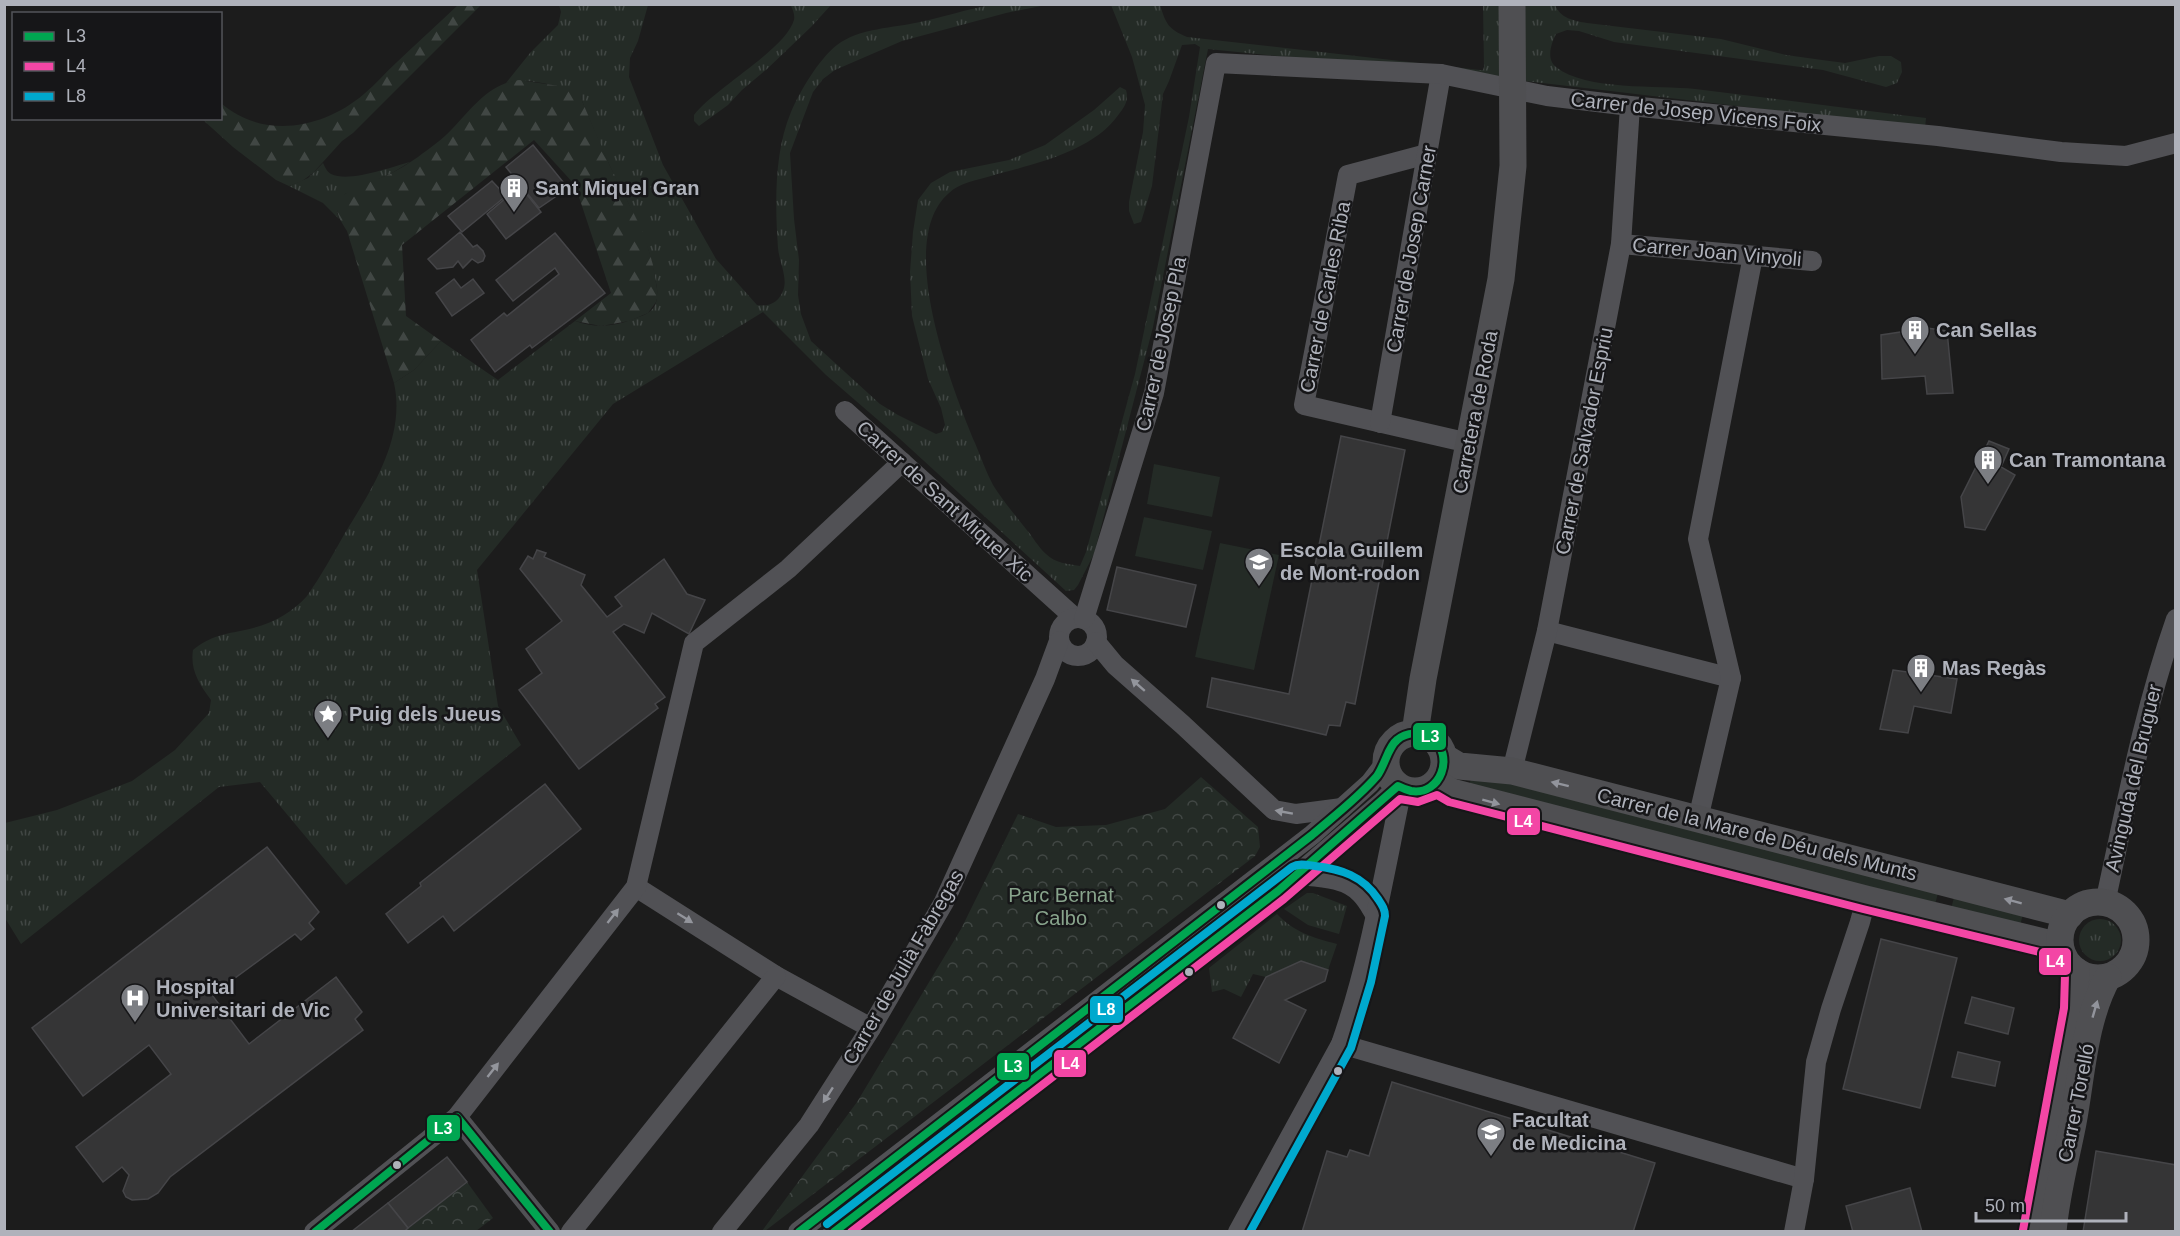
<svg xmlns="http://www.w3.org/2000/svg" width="2180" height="1236" font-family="Helvetica,sans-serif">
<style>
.grass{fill:url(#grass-tufts)}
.forest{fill:url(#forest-firs)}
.park{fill:url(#park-crowns)}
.garden{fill:#242b26}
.building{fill:#353536;stroke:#454548;stroke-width:1.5}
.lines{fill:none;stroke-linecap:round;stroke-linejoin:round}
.street{stroke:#515155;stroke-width:20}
.secondary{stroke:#4f4f52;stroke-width:27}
.bus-1-casing{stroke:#161618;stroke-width:12}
.bus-2-casing{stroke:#161618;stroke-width:12}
.bus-3-casing{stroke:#161618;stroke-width:12}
.bus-1{stroke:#00a651;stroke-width:8}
.bus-2{stroke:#f346a5;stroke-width:8}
.bus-3{stroke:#00a9ce;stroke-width:8}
.oneway{fill:#93959c}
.oneway2{fill:#92949c}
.bus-dot{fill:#afb2bb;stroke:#161618;stroke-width:2}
.labels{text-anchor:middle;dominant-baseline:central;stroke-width:5;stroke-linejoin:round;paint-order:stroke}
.street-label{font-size:20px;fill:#afb2bb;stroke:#161618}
.poi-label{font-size:20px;font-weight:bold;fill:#afb2bb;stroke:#161618;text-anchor:start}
.park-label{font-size:20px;fill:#88a48c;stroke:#161618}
.line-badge{stroke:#161618;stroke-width:2}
.badge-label{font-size:16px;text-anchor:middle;font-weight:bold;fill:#fff}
</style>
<defs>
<pattern id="grass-tufts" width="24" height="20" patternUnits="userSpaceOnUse" patternTransform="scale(1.5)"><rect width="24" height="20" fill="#242b26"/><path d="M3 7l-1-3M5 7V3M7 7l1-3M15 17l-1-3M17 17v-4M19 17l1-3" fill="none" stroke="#414744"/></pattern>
<pattern id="forest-firs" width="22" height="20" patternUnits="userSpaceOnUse" patternTransform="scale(1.5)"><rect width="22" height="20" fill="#242b26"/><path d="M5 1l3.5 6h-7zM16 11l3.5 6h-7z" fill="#414744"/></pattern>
<pattern id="park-crowns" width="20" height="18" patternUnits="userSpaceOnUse" patternTransform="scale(1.5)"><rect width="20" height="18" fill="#242b26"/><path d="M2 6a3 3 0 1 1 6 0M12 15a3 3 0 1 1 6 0" fill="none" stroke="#414744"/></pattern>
</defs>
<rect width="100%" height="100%" fill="#1c1c1c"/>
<!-- grass -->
<g class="grass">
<path d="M 794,4 L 831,5 L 811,27 L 767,69 L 742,90 L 728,105 L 699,126 L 694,121 L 694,115 C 715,88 786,49 794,20 C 795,15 793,10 791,6 Z"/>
<path d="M 559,5 L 648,5 L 638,41 L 630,58 L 629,77 L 663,165 L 716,259 L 757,305 C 770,307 780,302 784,288 C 787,276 779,260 778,248 C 775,205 774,152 791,112 C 800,91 819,59 837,45 C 859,28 894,28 920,22 C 944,17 967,9 991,5 C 1008,2 1028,5 1046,5 L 1006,13 L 902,41 L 835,70 L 823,79 L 813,92 L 790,153 L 794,219 L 799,260 L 798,295 L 801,314 L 811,341 L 880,404 L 898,415 L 936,434 L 942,432 L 945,425 L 941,408 L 928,379 L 912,316 L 910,272 L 913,232 L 918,200 L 931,183 L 950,172 L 1009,160 L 1045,145 L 1094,110 L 1120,87 L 1126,90 C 1129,100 1125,106 1119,114 C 1093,152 1033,164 991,176 C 977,180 959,183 949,193 C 894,240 952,388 975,443 C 981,457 986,472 993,485 C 1003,501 1015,515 1026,529 C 1033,537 1038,547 1046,554 C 1055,563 1068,564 1080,566 L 1086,552 L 1135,374 L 1189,117 L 1200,47 L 1195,44 L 1182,45 L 1169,81 L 1163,94 L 1152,186 L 1141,222 L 1134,224 L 1129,211 L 1129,202 L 1143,132 L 1145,105 L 1132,57 L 1111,5 L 1160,5 C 1166,24 1168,29 1187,37 L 1480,70 L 1483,70 L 1484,67 L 1483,5 L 1555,5 C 1560,18 1574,21 1587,23 L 1721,39 L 1786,55 L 1822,60 L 1845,63 L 1879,56 L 1891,56 L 1901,62 L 1902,72 L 1897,83 L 1886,87 L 1823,70 L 1614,42 L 1579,31 L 1567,30 L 1556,34 C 1551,44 1546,59 1556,67 C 1586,91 1657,85 1695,89 C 1772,98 1849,109 1926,118 L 1925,128 L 1534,82 L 1208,49 L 1153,327 L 1094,554 L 1078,585 L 1074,590 L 1066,591 L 900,439 L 826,375 L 763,312 L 613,404 L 477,570 L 498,706 L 521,745 L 346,885 L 260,782 L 219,787 L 21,944 L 5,918 L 5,823 L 57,810 L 132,781 L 175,750 L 209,713 L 211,700 C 199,684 190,670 193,650 C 210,636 225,634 245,630 C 269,625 291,614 307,596 C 321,576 333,554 345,533 C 372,489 406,437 394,383 L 414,370 L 441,341 L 498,380 L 575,321 C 594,328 614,327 633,319 C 641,316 651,314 655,305 C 659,296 657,287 655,278 C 648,233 627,204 609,164 C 599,143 591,122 582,101 L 581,94 C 558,86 530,77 506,83 L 530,53 L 558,25 L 561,12 Z"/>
<path d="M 410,162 L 392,173 L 345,194 L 337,212 L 339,219 L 323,203 L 289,186 L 308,178 L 323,163 C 325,167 327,172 331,174 C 349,183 391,167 410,162 Z"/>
<polygon points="1307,893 1313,893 1347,906 1339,934 1308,925 1284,909"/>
<path d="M 1277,914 C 1294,932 1313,938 1337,944 L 1328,970 L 1301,961 L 1266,977 L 1253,974 L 1241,997 L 1224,989 L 1212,992 L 1209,968 Z"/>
<circle cx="2100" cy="940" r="21"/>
</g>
<!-- forest -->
<g class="forest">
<path d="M 458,5 L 481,5 L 353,133 L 342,141 L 313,173 L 302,181 L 289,186 L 276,180 L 233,147 L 202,119 L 220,118 L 221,103 C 263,140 323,129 364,94 C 376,84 386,72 397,62 C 417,43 438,24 458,5 Z"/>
<path d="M 519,80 L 559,86 L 581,93 L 582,101 L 610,166 L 644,234 L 653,265 L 658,295 L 656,302 L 648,313 L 629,321 L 601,326 L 575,321 L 611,293 L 575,185 L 534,140 L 402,245 L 406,316 L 441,341 L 414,370 L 394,383 L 347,231 C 341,221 332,210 341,198 C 350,187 377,180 390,174 C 400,169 409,163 418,157 C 430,148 443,139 453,128 C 472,108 490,83 519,80 Z"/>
</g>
<!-- park -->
<g class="park">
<polygon points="1201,777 1258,827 1260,847 1255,856 765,1231 762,1231 857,1102 961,929 1018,814 1056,827 1106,825 1165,809"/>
<polygon points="467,1182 493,1218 476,1231 404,1232"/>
</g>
<!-- garden -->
<g class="garden">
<polygon points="1154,464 1220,477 1212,517 1147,504"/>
<polygon points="1144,517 1212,531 1203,570 1135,556"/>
<polygon points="1220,543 1279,555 1254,670 1195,657"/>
<polygon points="1472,774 1938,893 1935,905 1469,786"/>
<polygon points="1954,897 2023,914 2020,926 1951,909"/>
</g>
<!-- building -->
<g class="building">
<polygon points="533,145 568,188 539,208 506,167"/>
<polygon points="492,181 506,196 462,232 448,216"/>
<polygon points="520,186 541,212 506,239 487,214"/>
<polygon points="460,232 473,247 477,245 483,251 485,256 483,261 478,263 472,259 463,268 458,261 453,267 437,269 428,259"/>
<polygon points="555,233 605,293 532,348 530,345 495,372 471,340 504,313 507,316 559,274 555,268 513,301 496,280"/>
<polygon points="454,279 461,288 473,279 484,293 452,316 436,293"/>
<polygon points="1927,328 1947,331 1953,393 1927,394 1925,376 1882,379 1881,335"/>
<polygon points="1341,436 1405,450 1355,704 1346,702 1340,726 1329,725 1326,735 1207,707 1212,678 1289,694"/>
<polygon points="1989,441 2009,449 2001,467 2015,475 1985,530 1965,527 1961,497"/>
<polygon points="537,550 546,553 544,557 585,575 581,585 607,617 622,606 615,597 664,559 687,594 705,600 689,634 652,613 644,633 624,624 613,632 665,697 655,704 658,708 579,769 519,690 542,673 526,649 562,621 520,569 528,556 533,559"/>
<polygon points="1117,567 1196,585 1186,627 1107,610"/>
<polygon points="1893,670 1957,679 1951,713 1914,706 1908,733 1880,729"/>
<polygon points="545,784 581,829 454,931 443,916 408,943 386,914 421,886 420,883"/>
<polygon points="267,847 319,912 309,923 314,929 301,940 295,934 212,995 249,1044 336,977 362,1012 355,1019 363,1030 170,1177 158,1193 148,1199 132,1200 126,1197 123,1191 129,1175 122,1167 103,1182 76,1147 171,1074 149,1045 83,1096 32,1028"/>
<polygon points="1881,939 1957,958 1920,1108 1843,1089"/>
<polygon points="1301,961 1328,970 1325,981 1285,1000 1306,1010 1279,1063 1233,1038 1266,977"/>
<polygon points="1972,997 2014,1008 2008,1034 1965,1023"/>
<polygon points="1958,1052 2000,1062 1995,1086 1952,1077"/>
<polygon points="1392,1082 1655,1163 1633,1232 1302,1232 1327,1151 1347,1157 1350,1150 1369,1156"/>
<polygon points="2096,1151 2176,1165 2176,1232 2083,1232"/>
<polygon points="447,1157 467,1182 408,1228 388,1203"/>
<polygon points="1910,1188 1922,1232 1853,1232 1846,1206"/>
<polygon points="388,1203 408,1228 404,1232 351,1232"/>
</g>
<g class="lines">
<!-- street -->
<g class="street">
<polyline points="1427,154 1348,175 1304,405 1469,443"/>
<polyline points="1621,244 1812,261"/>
<polyline points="845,411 1075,618"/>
<polyline points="1380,423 1441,74"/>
<circle cx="1078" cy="637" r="19"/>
<polyline points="1084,619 1154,393 1216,63 1441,74 1547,96 1630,106 1938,136 2061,152 2126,156 2176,143"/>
<polyline points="1547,631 1731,678"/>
<polyline points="1096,642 1115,665 1183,725 1274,810 1296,814 1342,808"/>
<polyline points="1512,771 1547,631 1621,244 1630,106"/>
<polyline points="1698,819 1731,678 1698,539 1753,256"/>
<path d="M 1298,875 C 1318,877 1346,877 1361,894 C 1367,900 1371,908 1375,914"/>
<polyline points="636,887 776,976 871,1028"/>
<path d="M 2105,903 C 2126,807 2143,713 2176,619"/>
<polyline points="1341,1044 1804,1179"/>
<polyline points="457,1117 550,1232"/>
<polyline points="314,1232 457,1117 636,887 694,643 788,569 902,462"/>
<polyline points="571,1232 776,976"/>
<polyline points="722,1232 809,1125 871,1028 944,902 1045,679 1059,641"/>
<polyline points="798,1232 1312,835 1370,783 1386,762"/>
<polyline points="833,1232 1278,891 1382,802 1398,786"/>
<path d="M 1238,1232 L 1341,1044 C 1370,961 1384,874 1402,788"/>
<polyline points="1794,1232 1804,1179 1816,1062 1831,1009 1860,922 1866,899"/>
</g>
<!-- secondary -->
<g class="secondary">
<circle cx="1415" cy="762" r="29"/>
<polyline points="1415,733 1423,679 1501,279 1513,166 1512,4"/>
<polyline points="1444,757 1459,766 1512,771 2070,915"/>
<polyline points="1436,783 1452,792 1866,899 2060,946"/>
<circle cx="2098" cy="940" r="38"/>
<polyline points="2033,1232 2074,1009 2076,971"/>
<path d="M 2053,1232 C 2056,1195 2066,1159 2073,1123 C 2082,1075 2084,1020 2108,977"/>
</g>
<!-- bus-1 casing -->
<g class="bus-1-casing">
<g id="bus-1">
<polyline points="315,1232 457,1117 550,1232"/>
<path d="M 799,1232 L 1312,835 C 1334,816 1358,798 1377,776 C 1385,765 1388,747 1397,740 C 1406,732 1422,731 1432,738 C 1455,755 1441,796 1411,791 C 1407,790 1402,788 1398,786 L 1278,891 L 834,1232"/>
</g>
</g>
<!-- bus-2 casing -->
<g class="bus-2-casing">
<polyline id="bus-2" points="851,1232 1284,899 1400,799 1418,802 1437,795 1449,802 1863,909 2052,955 2058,969 2065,975 2064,1008 2023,1230"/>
</g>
<!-- bus-3 casing -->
<g class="bus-3-casing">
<path id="bus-3" d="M 827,1224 L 1292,867 C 1299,863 1307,865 1315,866 C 1341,869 1363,876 1378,899 C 1382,905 1385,909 1385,916 L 1371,982 L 1351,1048 L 1250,1232"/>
</g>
<!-- bus-1 -->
<use href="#bus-1" class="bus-1"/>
<!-- bus-2 -->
<use href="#bus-2" class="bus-2"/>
<!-- bus-3 -->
<use href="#bus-3" class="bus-3"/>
</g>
<!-- one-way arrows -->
<defs><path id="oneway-solid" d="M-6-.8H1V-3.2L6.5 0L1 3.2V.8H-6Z" transform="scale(1.5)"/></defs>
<g class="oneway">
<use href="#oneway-solid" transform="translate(1138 685) rotate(-139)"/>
<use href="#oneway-solid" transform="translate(1284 812) rotate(-170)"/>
<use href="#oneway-solid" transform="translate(613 916) rotate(-52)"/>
<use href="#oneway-solid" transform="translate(685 918) rotate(32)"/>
<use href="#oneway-solid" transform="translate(493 1070) rotate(-52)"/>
<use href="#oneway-solid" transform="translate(828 1095) rotate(123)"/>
</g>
<g class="oneway2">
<use href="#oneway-solid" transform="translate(1560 784) rotate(-166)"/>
<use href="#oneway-solid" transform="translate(1491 802) rotate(15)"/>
<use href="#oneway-solid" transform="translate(2013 901) rotate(-165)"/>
<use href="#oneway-solid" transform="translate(2095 1009) rotate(-74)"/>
</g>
<!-- icons -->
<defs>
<g id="building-pin" transform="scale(1.5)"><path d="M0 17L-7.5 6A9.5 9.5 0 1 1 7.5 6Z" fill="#7c7e83" stroke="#161618"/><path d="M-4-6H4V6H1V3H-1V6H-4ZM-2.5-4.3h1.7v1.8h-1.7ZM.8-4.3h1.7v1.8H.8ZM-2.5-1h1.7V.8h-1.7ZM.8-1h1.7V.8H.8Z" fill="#fff"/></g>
<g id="school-pin" transform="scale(1.5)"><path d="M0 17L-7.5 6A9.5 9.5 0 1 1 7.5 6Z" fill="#7c7e83" stroke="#161618"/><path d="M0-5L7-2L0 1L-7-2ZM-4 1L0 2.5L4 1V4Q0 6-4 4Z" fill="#fff"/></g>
<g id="sight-pin" transform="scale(1.5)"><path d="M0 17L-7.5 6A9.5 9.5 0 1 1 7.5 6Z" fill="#7c7e83" stroke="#161618"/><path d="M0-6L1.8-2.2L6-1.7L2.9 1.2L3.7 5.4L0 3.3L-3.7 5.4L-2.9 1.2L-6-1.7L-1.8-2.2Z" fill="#fff"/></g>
<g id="hospital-pin" transform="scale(1.5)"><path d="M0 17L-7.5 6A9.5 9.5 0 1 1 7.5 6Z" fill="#7c7e83" stroke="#161618"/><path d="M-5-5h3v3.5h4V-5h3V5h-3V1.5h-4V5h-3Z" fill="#fff"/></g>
<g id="university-pin" transform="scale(1.5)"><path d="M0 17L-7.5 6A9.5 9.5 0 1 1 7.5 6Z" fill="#7c7e83" stroke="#161618"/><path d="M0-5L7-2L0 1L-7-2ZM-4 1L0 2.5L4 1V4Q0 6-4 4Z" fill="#fff"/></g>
</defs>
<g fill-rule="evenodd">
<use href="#building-pin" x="514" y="188"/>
<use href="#building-pin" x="1915" y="330"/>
<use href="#building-pin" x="1988" y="460"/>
<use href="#school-pin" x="1259" y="562"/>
<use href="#building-pin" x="1921" y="668"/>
<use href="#sight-pin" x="328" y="714"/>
<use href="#hospital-pin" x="135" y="998"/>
<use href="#university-pin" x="1491" y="1132"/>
</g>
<!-- markers -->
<g class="bus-dot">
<circle cx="1221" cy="905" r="5"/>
<circle cx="1189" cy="972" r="5"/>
<circle cx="1338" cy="1071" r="5"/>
<circle cx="397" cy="1165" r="5"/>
</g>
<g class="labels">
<!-- street labels -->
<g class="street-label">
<text transform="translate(1696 112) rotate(6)">Carrer de Josep Vicens Foix</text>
<text transform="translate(1411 249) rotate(-80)">Carrer de Josep Carner</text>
<text transform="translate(1717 252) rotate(5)">Carrer Joan Vinyoli</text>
<text transform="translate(1325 297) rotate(-79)">Carrer de Carles Riba</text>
<text transform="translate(1161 344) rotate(-78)">Carrer de Josep Pla</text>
<text transform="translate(1475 412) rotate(-79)">Carretera de Roda</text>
<text transform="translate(1584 441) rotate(-79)">Carrer de Salvador Espriu</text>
<text transform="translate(945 501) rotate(42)">Carrer de Sant Miquel Xic</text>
<text transform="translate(2133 778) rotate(-77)">Avinguda del Bruguer</text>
<text transform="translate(1757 834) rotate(14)">Carrer de la Mare de Déu dels Munts</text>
<text transform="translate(903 967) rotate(-60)">Carrer de Julià Fàbregas</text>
<text transform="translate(2076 1103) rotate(-79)">Carrer Torelló</text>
</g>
<!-- poi labels -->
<g class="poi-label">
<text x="535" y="188">Sant Miquel Gran</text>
<text x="1936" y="330">Can Sellas</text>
<text x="2009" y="460">Can Tramontana</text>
<text x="1280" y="550">Escola Guillem<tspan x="1280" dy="23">de Mont-rodon</tspan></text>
<text x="1942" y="668">Mas Regàs</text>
<text x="349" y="714">Puig dels Jueus</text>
<text x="156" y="987">Hospital<tspan x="156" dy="23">Universitari de Vic</tspan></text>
<text x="1512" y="1120">Facultat<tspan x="1512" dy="23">de Medicina</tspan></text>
</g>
<!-- park labels -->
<g class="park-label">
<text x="1061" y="895">Parc Bernat<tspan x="1061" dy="23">Calbo</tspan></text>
</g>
</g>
<g class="line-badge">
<rect x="1412" y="722" width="35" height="29" rx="6" fill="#00a651"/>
<rect x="1506" y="807" width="35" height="29" rx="6" fill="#f346a5"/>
<rect x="2038" y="947" width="34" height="29" rx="6" fill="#f346a5"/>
<rect x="1089" y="995" width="35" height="29" rx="6" fill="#00a9ce"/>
<rect x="1053" y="1049" width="34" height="29" rx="6" fill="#f346a5"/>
<rect x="996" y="1052" width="34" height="29" rx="6" fill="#00a651"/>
<rect x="426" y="1114" width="35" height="28" rx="6" fill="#00a651"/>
</g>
<g class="badge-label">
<text x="1430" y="742">L3</text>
<text x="1523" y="827">L4</text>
<text x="2055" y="967">L4</text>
<text x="1106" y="1015">L8</text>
<text x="1070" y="1069">L4</text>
<text x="1013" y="1072">L3</text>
<text x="443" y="1134">L3</text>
</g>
<!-- border -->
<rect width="2180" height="1236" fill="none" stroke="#afb2bb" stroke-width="12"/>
<!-- legend -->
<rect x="12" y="12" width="210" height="108" fill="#161618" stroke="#535459" stroke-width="1.5"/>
<rect x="24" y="32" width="30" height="9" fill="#00a651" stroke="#535459" stroke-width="1.5"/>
<text x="66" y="42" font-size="18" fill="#afb2bb">L3</text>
<rect x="24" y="62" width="30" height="9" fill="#f346a5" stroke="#535459" stroke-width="1.5"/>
<text x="66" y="72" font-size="18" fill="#afb2bb">L4</text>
<rect x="24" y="92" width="30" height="9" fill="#00a9ce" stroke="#535459" stroke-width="1.5"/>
<text x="66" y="102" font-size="18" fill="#afb2bb">L8</text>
<!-- scale -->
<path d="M1976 1212v9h150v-9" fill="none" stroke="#afb2bb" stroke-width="3"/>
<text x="1985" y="1212" font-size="18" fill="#afb2bb" stroke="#161618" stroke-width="4.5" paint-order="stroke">50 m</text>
</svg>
